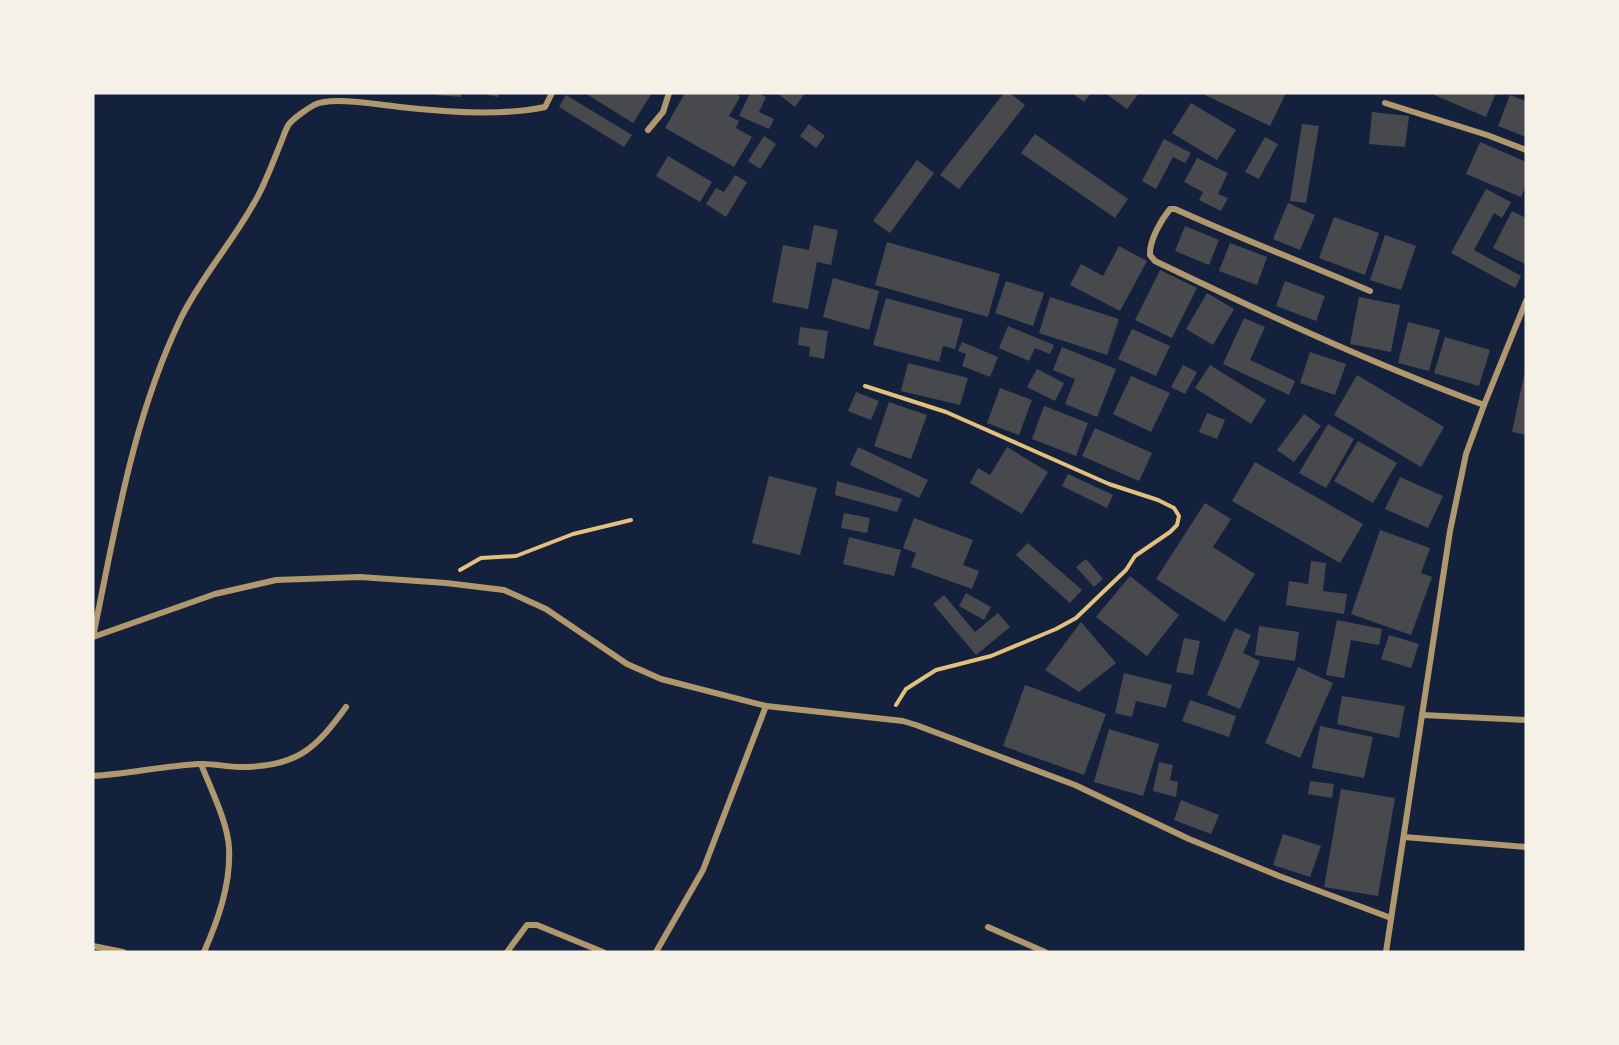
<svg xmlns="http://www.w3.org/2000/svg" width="1619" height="1045" font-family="Spectral,serif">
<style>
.building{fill:#48494c}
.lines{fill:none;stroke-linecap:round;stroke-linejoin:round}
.path{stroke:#e5c07b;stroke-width:4}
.minor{stroke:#b1986c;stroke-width:6}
</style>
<rect width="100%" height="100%" fill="#14213d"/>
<!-- building -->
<g class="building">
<polygon points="436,93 461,93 461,97 436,95"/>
<polygon points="478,93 499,93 498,97"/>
<polygon points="585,93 652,93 633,123"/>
<polygon points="685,93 736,93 740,97 729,116 739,121 736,128 752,137 734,167 665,128"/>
<polygon points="750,93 757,93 766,97 759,112 774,119 769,129 739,116"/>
<polygon points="777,93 805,93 795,107"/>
<polygon points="1004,93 1010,93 1025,105 959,189 940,175"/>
<polygon points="1072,93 1091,93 1084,102"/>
<polygon points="1105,93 1139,93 1127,109"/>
<polygon points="1201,93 1286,93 1270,126"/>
<polygon points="1434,93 1496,93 1486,117 1434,95"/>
<polygon points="566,95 632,135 624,147 559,107"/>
<polygon points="1510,95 1526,101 1526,137 1498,126"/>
<polygon points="1191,103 1236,130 1217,160 1172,133"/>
<polygon points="1372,112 1409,116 1405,147 1369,144"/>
<polygon points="809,124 825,136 816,148 800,136"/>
<polygon points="1302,124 1319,126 1306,203 1290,201"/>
<polygon points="1035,134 1128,199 1115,218 1021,153"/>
<polygon points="764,136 776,144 760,169 748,161"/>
<polygon points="1265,137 1278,144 1259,179 1245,172"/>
<polygon points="1164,139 1191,153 1185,163 1173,157 1156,189 1142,181"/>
<polygon points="1480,142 1526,162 1526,185 1521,197 1466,174"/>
<polygon points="668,156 712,182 700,202 656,176"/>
<polygon points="1197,158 1228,173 1218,194 1228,198 1221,211 1199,200 1203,192 1184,182"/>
<polygon points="917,160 934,173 890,233 873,221"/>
<polygon points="735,175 747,182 726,217 706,204 716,188 724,192"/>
<polygon points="1486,189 1511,202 1502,218 1494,213 1474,250 1521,276 1515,288 1451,253"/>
<polygon points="1288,203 1315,215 1300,250 1273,239"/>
<polygon points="1512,211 1526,218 1525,264 1493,248"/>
<polygon points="1334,217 1379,233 1365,275 1319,258"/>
<polygon points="814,225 838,230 831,265 817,262 808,309 772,302 783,245 809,250"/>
<polygon points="1185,226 1219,240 1209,265 1175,251"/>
<polygon points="1385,235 1416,246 1401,290 1370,280"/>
<polygon points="887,242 1000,274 988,317 875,285"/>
<polygon points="1230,243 1267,257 1257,285 1219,271"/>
<polygon points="1119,246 1147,261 1120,311 1070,285 1081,264 1103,276"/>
<polygon points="1160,270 1197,288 1172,338 1135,320"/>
<polygon points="833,278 879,291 869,330 823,317"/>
<polygon points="1006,281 1044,293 1033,326 995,313"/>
<polygon points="1285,281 1325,296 1316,321 1276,306"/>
<polygon points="1207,293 1234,309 1213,345 1186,329"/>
<polygon points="1050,297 1119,319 1107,355 1039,333"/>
<polygon points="1359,297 1400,305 1391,352 1350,344"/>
<polygon points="886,298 963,319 955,349 943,346 939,362 873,345"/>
<polygon points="1244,318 1265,327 1250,360 1295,381 1289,395 1223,364"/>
<polygon points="1408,322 1440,330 1429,371 1398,363"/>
<polygon points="1008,326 1054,345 1050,354 1035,348 1029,361 999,348"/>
<polygon points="800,327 828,331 824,359 809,356 810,347 798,345"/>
<polygon points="1132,329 1170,346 1156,376 1118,359"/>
<polygon points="1445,337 1490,350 1479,386 1434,373"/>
<polygon points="962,342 998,357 990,377 962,366 966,354 958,351"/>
<polygon points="1062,347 1116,369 1097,417 1065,404 1075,379 1053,370"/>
<polygon points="1310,352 1346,364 1335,395 1300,383"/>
<polygon points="908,363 968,378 960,405 901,391"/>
<polygon points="1183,365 1197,372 1185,394 1171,387"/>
<polygon points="1210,365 1266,400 1251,424 1195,388"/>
<polygon points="1037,369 1064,383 1055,401 1027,387"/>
<polygon points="1525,371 1526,371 1526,435 1512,432"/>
<polygon points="1357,375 1444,427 1421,467 1334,415"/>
<polygon points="1131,376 1170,393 1151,432 1113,414"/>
<polygon points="1000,388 1032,400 1019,435 987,423"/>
<polygon points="856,392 879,401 871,420 848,411"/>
<polygon points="889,402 927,415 911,459 874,446"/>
<polygon points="1044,406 1088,423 1076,456 1032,439"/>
<polygon points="1207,413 1225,420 1217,439 1199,432"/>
<polygon points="1304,414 1321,426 1294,462 1277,450"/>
<polygon points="1328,424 1354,439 1326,488 1299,473"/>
<polygon points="1095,428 1152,453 1139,481 1082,456"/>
<polygon points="1358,441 1397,463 1373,503 1334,481"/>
<polygon points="858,447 928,480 919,498 850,465"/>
<polygon points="1007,447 1048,472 1022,514 970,483 978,468 990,475"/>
<polygon points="1255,462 1363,524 1340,563 1232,501"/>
<polygon points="1068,474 1113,495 1107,508 1062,486"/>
<polygon points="769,476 817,488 800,555 752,543"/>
<polygon points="1400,477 1443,496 1428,528 1385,509"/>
<polygon points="837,481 902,499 897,512 835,495"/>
<polygon points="1205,503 1231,519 1213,547 1255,574 1225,622 1156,579"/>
<polygon points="844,513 870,518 867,533 841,528"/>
<polygon points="914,518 973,540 963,565 979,571 972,589 911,567 916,553 903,548"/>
<polygon points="1380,530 1430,548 1421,573 1432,577 1411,635 1351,614"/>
<polygon points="849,537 901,550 894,576 843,564"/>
<polygon points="1028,543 1082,590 1070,603 1016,555"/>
<polygon points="1086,559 1103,579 1094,587 1076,567"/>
<polygon points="1311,561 1326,563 1323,591 1347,594 1344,614 1286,605 1289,581 1308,584"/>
<polygon points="1130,576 1179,615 1147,656 1096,617"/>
<polygon points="966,593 991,607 984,620 959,606"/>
<polygon points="944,595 975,632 998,613 1010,627 976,655 933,604"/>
<polygon points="1337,620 1382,629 1379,645 1351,640 1344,678 1326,675"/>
<polygon points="1081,622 1116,663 1079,692 1045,670"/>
<polygon points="1259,626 1299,632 1295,661 1255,655"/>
<polygon points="1235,628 1251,635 1243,653 1260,661 1240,709 1207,695"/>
<polygon points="1389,635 1419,644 1411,668 1381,659"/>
<polygon points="1184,638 1200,641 1193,675 1176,672"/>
<polygon points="1298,667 1333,683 1300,758 1265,743"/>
<polygon points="1124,673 1172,685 1166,708 1136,701 1132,717 1115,713"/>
<polygon points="1025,685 1106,714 1084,775 1003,746"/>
<polygon points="1342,696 1405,706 1399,738 1337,724"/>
<polygon points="1190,700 1236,716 1229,737 1182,721"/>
<polygon points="1320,726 1373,737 1364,778 1312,768"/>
<polygon points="1109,729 1159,744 1143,796 1094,782"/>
<polygon points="1159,762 1173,765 1170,780 1178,782 1176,797 1153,791"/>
<polygon points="1310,781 1334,784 1332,798 1308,794"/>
<polygon points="1341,789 1395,798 1378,896 1324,887"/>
<polygon points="1181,800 1219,815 1211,834 1174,820"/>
<polygon points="1283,834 1321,846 1310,877 1273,865"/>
</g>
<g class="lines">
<!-- path -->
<g class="path">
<polyline points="865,386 946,412 1109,484 1158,500 1174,508 1179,516 1177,525 1170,532 1135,556 1126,570 1076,618 1056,629 991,656 936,670 906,689 896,705"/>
<polyline points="460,570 481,558 516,556 573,534 631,520"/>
</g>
<!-- minor -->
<g class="minor">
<polyline points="1385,103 1487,135 1526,150"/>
<polyline points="648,130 663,112 669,93"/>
<path d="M 1370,291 C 1305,263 1239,238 1175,209 L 1170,209 C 1161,220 1149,241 1150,255 L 1155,261 C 1263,313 1371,363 1484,405"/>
<polyline points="93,637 215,594 276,580 360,577 446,583 504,590 546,609 627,664 661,679 766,706 903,721 916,725 1075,785 1189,839 1279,876 1391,918"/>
<path d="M 93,637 C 115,530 133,417 181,318 C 201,277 232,243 254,203 C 265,185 272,164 280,145 C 283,138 285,130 289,124 C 294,118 307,109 314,105 C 331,96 380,105 400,107 C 443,112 503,116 545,107 L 552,93"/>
<polyline points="1422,715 1526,720"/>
<path d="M 201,764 C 210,787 228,823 229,848 C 231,884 218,920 204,952"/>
<path d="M 93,776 C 128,774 163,766 199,764 C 212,763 226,767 240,767 C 296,767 315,750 346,707"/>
<polyline points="1404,837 1526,847"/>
<polyline points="988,927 1045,952"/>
<polyline points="93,946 123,952"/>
<polyline points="507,952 527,925 537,925 603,952"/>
<polyline points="656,952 703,870 766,706"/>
<polyline points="1386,952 1450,531 1466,454 1484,405 1526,301"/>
</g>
</g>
<!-- border -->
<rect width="1619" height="1045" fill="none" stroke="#f6f1e7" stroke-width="189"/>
</svg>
